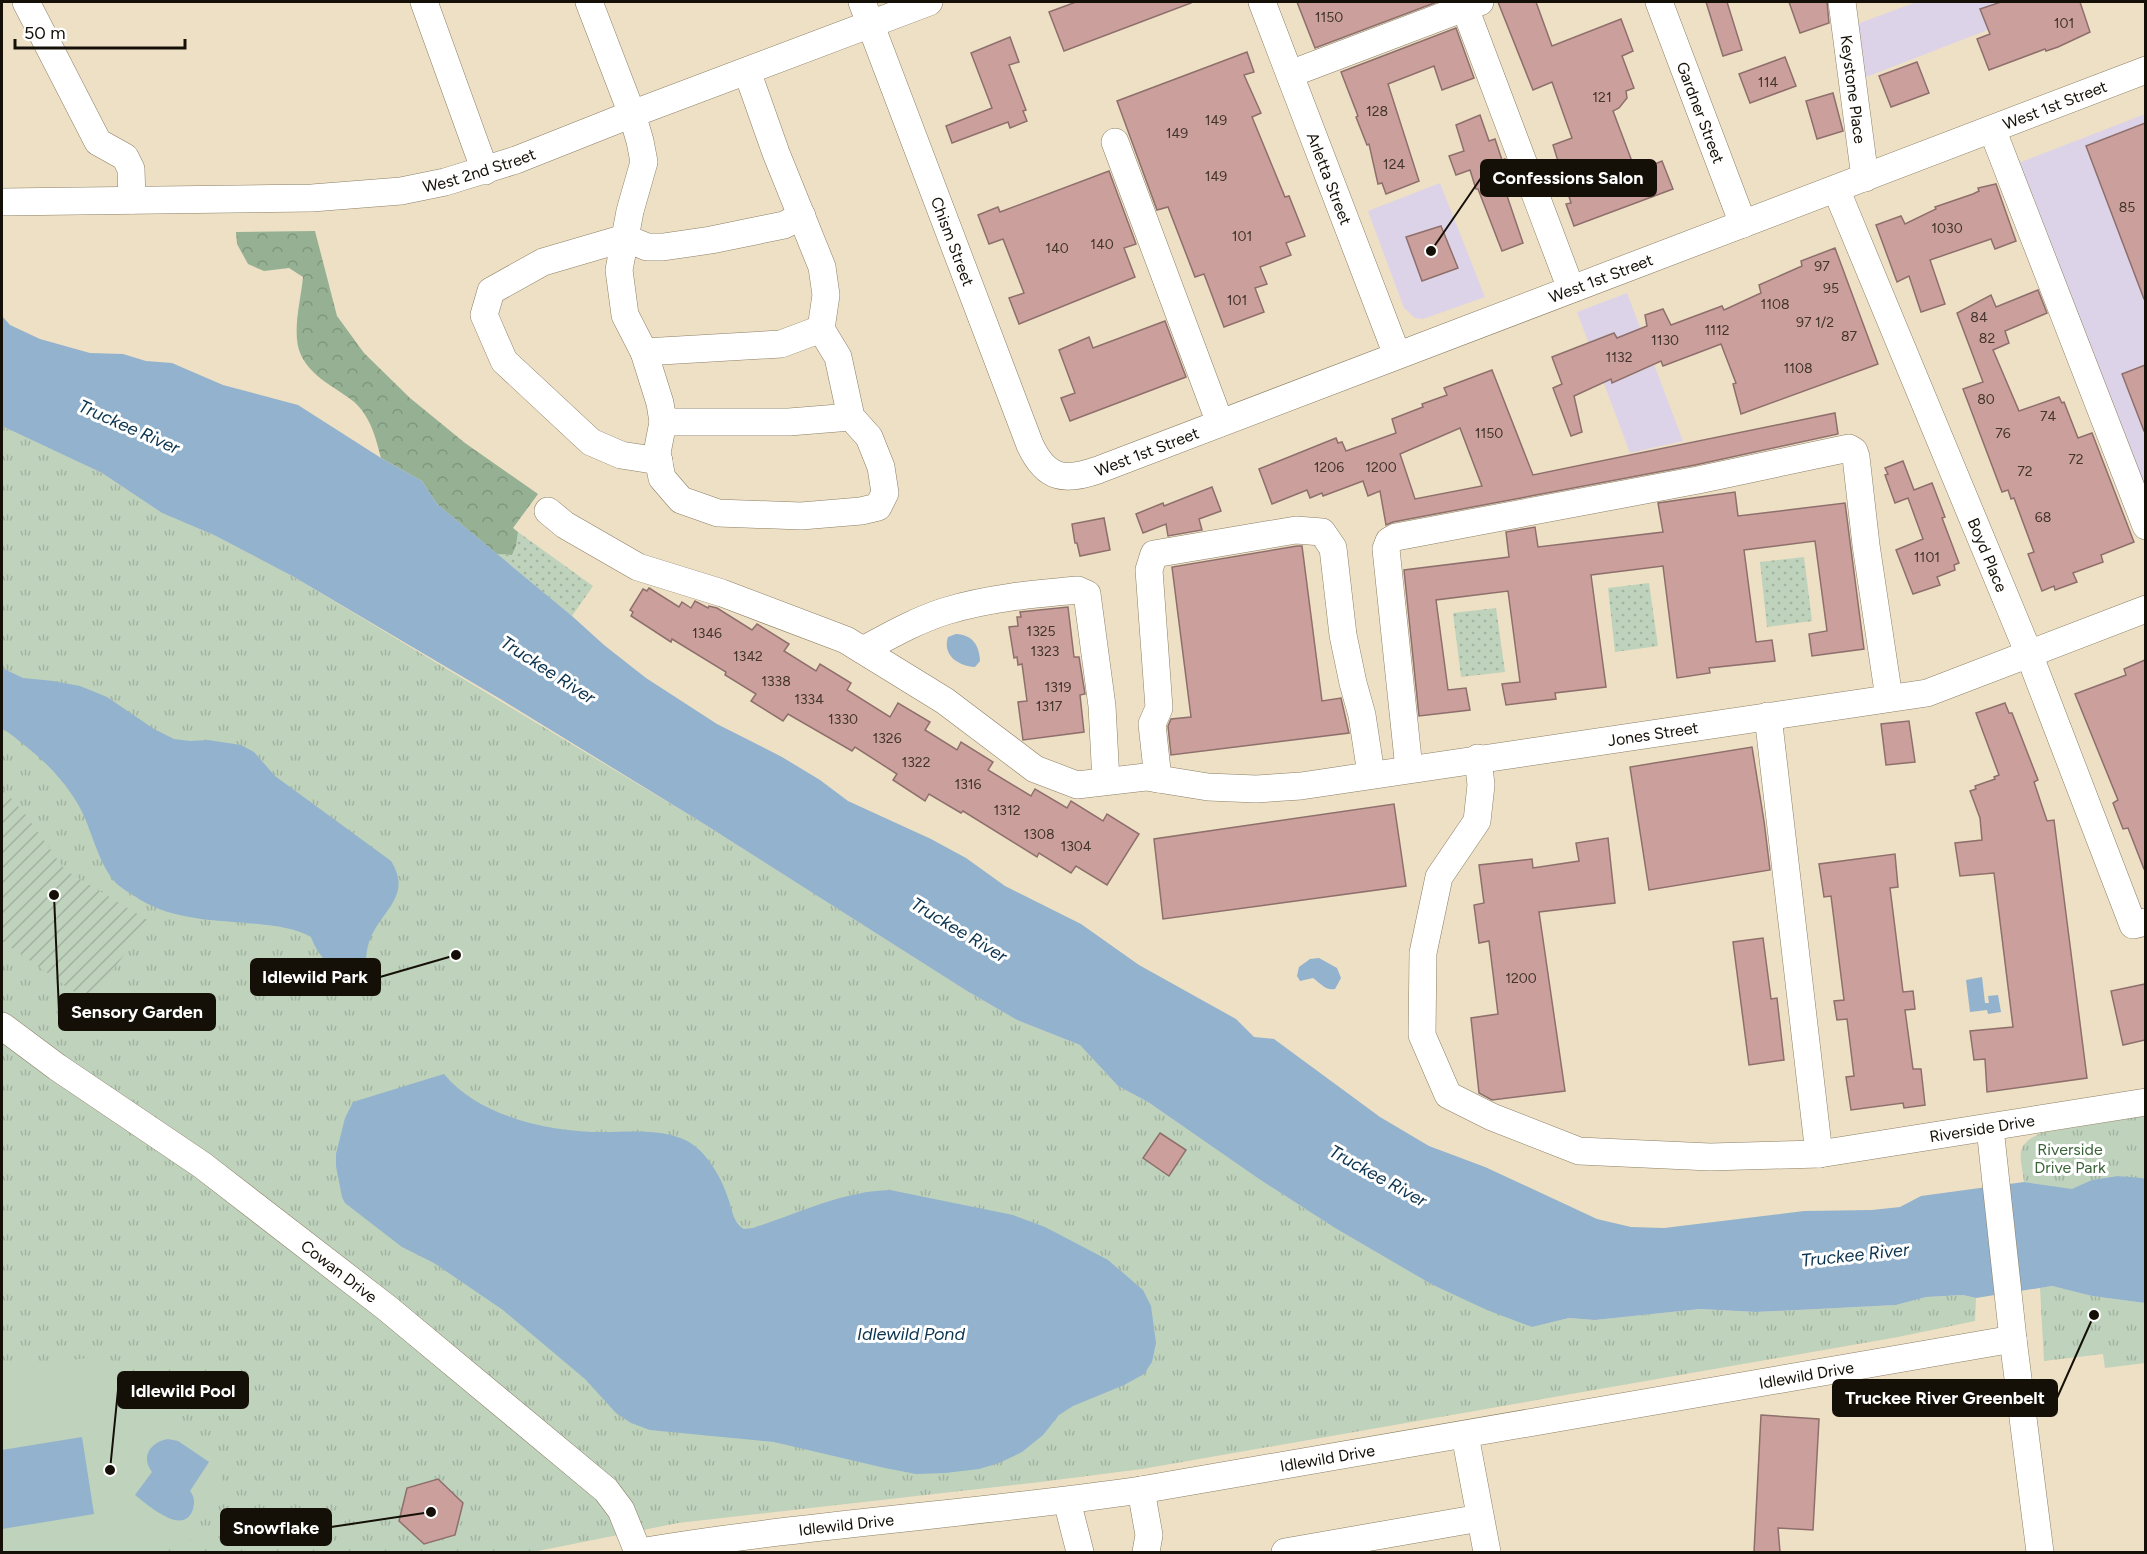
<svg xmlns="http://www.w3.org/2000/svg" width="2147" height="1554" font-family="Figtree,sans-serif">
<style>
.commercial{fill:#ddd3e8}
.grass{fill:url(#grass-dots)}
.forest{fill:url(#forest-crowns)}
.park{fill:url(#park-tufts)}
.garden{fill:url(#garden-furrows)}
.pitch{fill:#bed2bc}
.water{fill:#92b2cd}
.building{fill:#cba09c;stroke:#8e6f6c;stroke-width:1.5;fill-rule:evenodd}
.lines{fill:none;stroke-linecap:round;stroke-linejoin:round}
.minor-casing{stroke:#8b7f65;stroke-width:28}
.minor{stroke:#fff;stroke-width:27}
.labels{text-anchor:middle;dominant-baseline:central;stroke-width:6;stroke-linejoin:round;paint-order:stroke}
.number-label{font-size:14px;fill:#42342c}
.street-label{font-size:16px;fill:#151007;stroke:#fff}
.park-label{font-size:16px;fill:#3a6338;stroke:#fff}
.water-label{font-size:18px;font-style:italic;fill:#0b334e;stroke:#fff}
.leader{fill:none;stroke:#151007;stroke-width:2}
.callout-dot{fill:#151007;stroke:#fff;stroke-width:2}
.callout{fill:#151007;stroke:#151007;stroke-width:2}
.callout-label{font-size:18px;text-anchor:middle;font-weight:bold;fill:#fff}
</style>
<defs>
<pattern id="grass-dots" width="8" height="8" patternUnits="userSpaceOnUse" patternTransform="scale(1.5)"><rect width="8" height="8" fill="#bed2bc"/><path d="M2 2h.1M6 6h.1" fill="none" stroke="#a2b3a0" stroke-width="1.8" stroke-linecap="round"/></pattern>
<pattern id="forest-crowns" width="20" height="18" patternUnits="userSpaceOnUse" patternTransform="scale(1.5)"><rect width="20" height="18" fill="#95b093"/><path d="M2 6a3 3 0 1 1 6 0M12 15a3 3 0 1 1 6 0" fill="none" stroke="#80967d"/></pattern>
<pattern id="park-tufts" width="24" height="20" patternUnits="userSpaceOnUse" patternTransform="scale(1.5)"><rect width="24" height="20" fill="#bed2bc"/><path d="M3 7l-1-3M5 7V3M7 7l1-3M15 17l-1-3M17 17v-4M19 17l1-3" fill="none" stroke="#a2b3a0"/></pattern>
<pattern id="garden-furrows" width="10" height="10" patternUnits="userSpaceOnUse" patternTransform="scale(1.5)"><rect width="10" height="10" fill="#bed2bc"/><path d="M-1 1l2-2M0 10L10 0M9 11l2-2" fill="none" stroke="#a2b3a0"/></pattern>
</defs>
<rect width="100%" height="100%" fill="#eee0c4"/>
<!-- commercial -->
<g class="commercial">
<polygon points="1917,2 2060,2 1861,79 1854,25"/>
<polygon points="2145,114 2145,502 2016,164"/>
<polygon points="1440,183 1485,297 1423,319 1415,318 1404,308 1368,211"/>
<polygon points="1627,293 1683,441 1630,453 1577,312"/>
</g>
<!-- grass -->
<g class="grass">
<polygon points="518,532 593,586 572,616 497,554 512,555 516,546"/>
<polygon points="1804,557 1812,621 1767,627 1760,562"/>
<polygon points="1649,583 1658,646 1615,652 1608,588"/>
<polygon points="1496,608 1505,672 1461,677 1453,613"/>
</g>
<!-- forest -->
<path class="forest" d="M 315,231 L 337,316 L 364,353 L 410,398 L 465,443 L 538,494 L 513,528 L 518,532 L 516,546 L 512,555 L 497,554 L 437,504 L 422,481 L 381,458 C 376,438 370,415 353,401 C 334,386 312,378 301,355 C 291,334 301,300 303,277 L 289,268 L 264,271 L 248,264 L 237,244 L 236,232 Z"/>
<!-- park -->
<g class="park">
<polygon points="2,426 102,473 162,513 216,536 294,577 701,822 967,991 1017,1020 1080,1045 1118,1086 1148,1102 1259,1179 1335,1228 1431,1284 1532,1327 1569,1318 1595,1320 1700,1309 1756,1312 1896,1305 1926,1297 1963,1295 1976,1298 1975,1321 1898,1337 1142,1469 1040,1482 678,1523 533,1552 2,1552"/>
<path d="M 2145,1116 L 2145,1180 L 2117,1176 L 2092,1180 L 2073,1190 L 2024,1182 C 2021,1156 2013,1146 2041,1133 Z"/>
<polygon points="2052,1286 2092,1296 2145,1303 2145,1363 2105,1368 2103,1354 2044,1361 2040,1288"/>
</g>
<!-- garden -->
<polygon class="garden" points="2,788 25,814 65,870 149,921 89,1002 2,941"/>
<!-- pitch -->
<polygon class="pitch" points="103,1356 216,1451 223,1489 194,1527 195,1540 160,1545 155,1552 2,1552 2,1369"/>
<!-- water -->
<g class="water">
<polygon points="2,316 10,325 40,339 90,353 123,354 146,361 172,363 223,385 298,405 381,458 422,481 437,504 572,616 604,645 646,678 717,724 782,757 820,780 848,801 931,839 966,858 1005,886 1081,924 1139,965 1236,1019 1254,1037 1274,1039 1380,1117 1429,1146 1485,1167 1597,1219 1631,1227 1664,1228 1804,1211 1872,1210 1900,1207 1921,1196 2024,1182 2072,1189 2092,1180 2117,1176 2142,1178 2146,1180 2145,1303 2092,1296 2052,1286 1976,1298 1963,1295 1926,1297 1896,1305 1756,1312 1700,1309 1595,1320 1569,1318 1532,1327 1487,1310 1431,1284 1335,1228 1259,1179 1148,1102 1118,1086 1080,1045 1017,1020 967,991 701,822 502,700 294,577 216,536 162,513 102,473 2,426"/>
<path d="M 956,634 C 973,635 979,645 980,661 L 975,667 C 958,666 942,655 948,637 Z"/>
<path d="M 2,668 L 23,678 L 53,681 L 80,686 L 107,697 L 154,729 L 174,739 L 190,741 L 208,740 L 241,745 L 254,752 L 275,776 L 391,861 C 410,892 389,905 374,931 C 368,941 366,952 366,963 C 340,981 320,961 311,937 C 296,928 276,926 258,924 C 218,920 174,921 139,899 C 132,894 122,889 116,883 C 96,861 92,826 76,801 C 57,770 31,749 2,728 Z"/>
<path d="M 1319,958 L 1337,968 L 1341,978 L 1335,989 C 1326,991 1320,983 1313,978 L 1300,981 L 1297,976 L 1299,967 L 1310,959 Z"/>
<polygon points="1982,977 1985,1003 1989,1003 1988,996 1998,995 2001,1012 1988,1014 1987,1010 1970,1012 1966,980"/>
<path d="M 444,1074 C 479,1117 550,1132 603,1132 C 630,1132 665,1128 689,1142 C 708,1154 721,1177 728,1198 C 732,1209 733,1223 744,1229 L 753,1228 C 797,1214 843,1191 890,1190 L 1013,1215 L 1045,1227 L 1108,1260 L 1143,1290 L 1151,1306 L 1156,1343 L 1152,1362 L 1144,1374 L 1124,1385 L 1073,1406 L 1059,1415 L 1043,1435 L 1022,1452 L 999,1463 L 979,1469 L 945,1473 L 916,1474 L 885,1468 L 774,1442 L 650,1430 L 631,1423 L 616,1413 L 585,1379 L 503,1310 L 434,1263 L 402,1247 L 345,1203 L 342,1197 L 336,1166 L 336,1154 L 345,1118 L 353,1102 Z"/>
<polygon points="82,1437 94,1514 2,1529 2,1450"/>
<path d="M 168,1439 L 178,1441 L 209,1462 L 190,1491 C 194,1496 195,1502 193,1509 C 184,1538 147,1504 135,1495 L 152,1472 C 140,1456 151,1442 168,1439 Z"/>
</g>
<!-- building -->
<g class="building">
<polygon points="1076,2 1191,2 1191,3 1064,51 1049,12"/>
<polygon points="1297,2 1437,2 1315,48"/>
<polygon points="1498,2 1536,2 1552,46 1621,19 1633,51 1622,56 1634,88 1626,91 1627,98 1619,108 1613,111 1636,172 1662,161 1673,189 1574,226 1566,204 1571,203 1553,145 1572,138 1552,82 1533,90"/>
<polygon points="1706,2 1727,2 1742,50 1723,56"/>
<polygon points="1789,2 1827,2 1829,23 1800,33"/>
<polygon points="2001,2 2080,2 2090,32 2058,47 2046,51 2045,49 1989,70 1977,39 1990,34 1980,9"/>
<polygon points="1456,28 1474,78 1442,90 1434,66 1388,84 1419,181 1386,194 1382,183 1378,184 1369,144 1367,145 1356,117 1358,116 1341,72"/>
<polygon points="1010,37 1019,62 1009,65 1026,110 1023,111 1027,121 1010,128 1008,122 952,143 946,126 992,108 971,53"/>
<polygon points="1247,52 1254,72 1244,75 1261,113 1252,117 1285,197 1289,196 1305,236 1286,243 1291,255 1260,267 1267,284 1255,288 1264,312 1224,327 1204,274 1195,277 1168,207 1157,210 1117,101"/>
<polygon points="1785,57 1796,86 1750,103 1739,74"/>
<polygon points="1917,62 1929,93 1891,107 1879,76"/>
<polygon points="1833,93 1843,131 1817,139 1806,101"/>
<polygon points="1480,115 1489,141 1495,139 1502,160 1505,159 1512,177 1502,181 1523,243 1502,251 1478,189 1476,189 1470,170 1456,175 1449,156 1464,151 1456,125"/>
<polygon points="2145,123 2145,299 2144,299 2086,146"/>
<polygon points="1109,171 1136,244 1124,248 1135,277 1019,324 1009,298 1024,293 1003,239 989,244 978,215 998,207 1000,212"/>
<polygon points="1996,184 2016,241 1995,249 1991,239 1930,260 1945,304 1921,312 1909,276 1897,282 1876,225 1901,216 1905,224 1936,209 1935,207 1973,194 1979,191 1978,188"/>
<polygon points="1441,226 1458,268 1422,281 1406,237"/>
<polygon points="1835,248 1878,364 1741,414 1733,384 1736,383 1721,344 1663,366 1661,361 1612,383 1611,379 1574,396 1582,432 1571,436 1553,388 1562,384 1552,357 1614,333 1617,338 1647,326 1645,315 1663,309 1671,325 1722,306 1724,310 1761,293 1759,285 1802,266 1801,261"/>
<polygon points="2038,290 2047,313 2005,331 2009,343 1993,350 2019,411 2059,397 2062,403 2064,402 2078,438 2092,433 2134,542 2101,555 2103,562 2073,573 2077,582 2055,590 2054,586 2042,591 2028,554 2034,552 2014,498 2011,499 2008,490 2002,492 1963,389 1983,382 1957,313 1991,295 1996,307"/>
<polygon points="1165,321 1186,377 1070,421 1061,398 1075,393 1059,350 1089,337 1093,348"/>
<polygon points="2145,365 2145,431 2144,431 2122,374"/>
<path d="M 1492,370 L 1533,475 L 1835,413 L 1838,434 L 1695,465 L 1393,522 L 1386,525 L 1380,491 L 1368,496 L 1363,481 L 1323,496 L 1322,493 L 1310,498 L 1307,490 L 1272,504 L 1259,469 L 1336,438 L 1338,443 L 1342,442 L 1346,451 L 1396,433 L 1392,419 L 1423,407 L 1422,404 L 1447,395 L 1444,388 ZM 1460,428 L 1482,486 L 1415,499 L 1400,454 Z"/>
<polygon points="1903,461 1914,490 1932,483 1945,517 1942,518 1959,563 1954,565 1955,570 1937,577 1940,585 1913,594 1896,550 1923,539 1908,498 1895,503 1885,475 1888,474 1885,468"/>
<polygon points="1212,487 1221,511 1199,519 1202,530 1168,536 1166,524 1143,533 1136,514 1163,503 1164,506"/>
<polygon points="1735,492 1738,516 1845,503 1864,649 1812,656 1809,634 1827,631 1815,541 1744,550 1756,642 1772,640 1775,661 1709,668 1710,673 1677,678 1663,566 1591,575 1606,687 1555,693 1556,699 1506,705 1502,684 1520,682 1508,591 1436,600 1448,690 1466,688 1470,710 1419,716 1404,570 1509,557 1506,532 1535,527 1538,547 1663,532 1658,503"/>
<polygon points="1104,518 1110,550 1080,556 1077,543 1075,543 1072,524"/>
<polygon points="1297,546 1302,546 1322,701 1341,698 1349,733 1171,755 1168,726 1171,719 1191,717 1172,567"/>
<polygon points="649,588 679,607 682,602 691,608 695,601 708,608 709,606 717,608 752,630 757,624 789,644 784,651 816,671 820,664 851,683 847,690 890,717 898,703 930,722 925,730 957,750 961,742 993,762 988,770 1031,796 1035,789 1067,808 1071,801 1103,821 1107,814 1139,834 1107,885 1076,866 1071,873 1039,853 1037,857 963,811 961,813 929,794 925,801 893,780 897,774 855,747 852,751 788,714 783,721 751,701 756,694 725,675 726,672 672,639 671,642 631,616 633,612 630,610 643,589 647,591"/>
<polygon points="1068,607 1074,657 1079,657 1085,694 1080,695 1084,732 1023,740 1018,702 1027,701 1022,664 1018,665 1017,657 1014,658 1009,627 1018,626 1017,617 1021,617 1020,612"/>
<polygon points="2145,660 2145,869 2144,869 2128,828 2123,829 2113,803 2118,800 2075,694 2126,675 2124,669"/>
<polygon points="2005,703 2009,713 2012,713 2038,780 2034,782 2047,821 2054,820 2087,1078 1987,1092 1985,1059 1974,1060 1970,1031 2013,1027 1994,873 1960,876 1955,843 1982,840 1980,818 1970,791 1976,789 1975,786 1995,779 1994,777 1999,775 1976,713"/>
<polygon points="1909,721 1915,762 1886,765 1881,724"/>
<polygon points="1752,747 1764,821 1770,870 1649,890 1630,767"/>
<polygon points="1394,804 1406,886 1163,919 1154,839"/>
<polygon points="1608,838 1615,903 1539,912 1565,1091 1492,1100 1479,1093 1471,1018 1498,1014 1489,941 1479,943 1474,905 1484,903 1479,865 1532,859 1533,868 1579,861 1576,843"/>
<polygon points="1895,854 1898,887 1890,888 1903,992 1913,991 1915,1009 1905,1010 1913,1069 1921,1069 1925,1105 1904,1108 1903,1103 1851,1110 1846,1077 1854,1076 1847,1019 1837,1020 1834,1001 1844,1000 1831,896 1824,897 1819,864"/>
<polygon points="1763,938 1771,999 1777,998 1784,1060 1749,1065 1733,942"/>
<polygon points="2145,984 2145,1040 2123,1045 2111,991"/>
<polygon points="1160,1133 1186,1150 1169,1176 1143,1158"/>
<polygon points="1761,1415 1819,1419 1813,1530 1778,1528 1780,1552 1754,1552"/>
<polygon points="438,1479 463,1503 455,1535 424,1544 399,1521 407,1488"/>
</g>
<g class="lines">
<!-- minor casing -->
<g class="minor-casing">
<g id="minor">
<polyline points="26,2 98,142 125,157 131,169 132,200"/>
<polyline points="424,2 485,171"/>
<polyline points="589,2 632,114 640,141 644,162 630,211 619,270 625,315 644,352 660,403 663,422 657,453 662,478 681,500 718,513 801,516 861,511 878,507 885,493 881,467 869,437 851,417 838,357 821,329 826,295 822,267 776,153 747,71"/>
<path id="s1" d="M 862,2 L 1030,445 C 1046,479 1064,482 1098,470 L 2146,70"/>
<path id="s2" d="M 1262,2 L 1397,355"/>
<path id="s3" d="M 1659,2 L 1743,224"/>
<path id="s4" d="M 1842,2 L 1865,178"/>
<polyline points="1465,8 1571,289"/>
<polyline points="1290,74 1480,2"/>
<polyline points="1992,129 2146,526"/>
<polyline points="1115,142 1220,423"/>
<path id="s5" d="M 1836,189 L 2029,654 L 2133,925 L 2146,922"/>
<path id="s6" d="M 2,202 L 312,198 L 401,191 L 445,182 L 516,160 L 632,114 L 929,2"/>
<polyline points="644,352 781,344 821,329"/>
<polyline points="663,422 789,422 851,417"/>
<polyline points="659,461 621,455 591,442 504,361 484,315 491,291 543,262 625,238 647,247 663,247 711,240 784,225 802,216"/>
<path id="s7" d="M 548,511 L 565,525 L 638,567 L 722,593 L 846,640 L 945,701 L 1035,769 L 1077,785 L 1146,777 L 1208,787 L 1256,789 L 1301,786 L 1927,693 L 2146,609"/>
<path d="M 863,650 C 889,636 917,620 946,611 C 989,598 1033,594 1078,590 L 1087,594 L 1102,706 L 1106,781"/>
<polyline points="1768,716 1819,1154"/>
<path id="s8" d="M 1478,758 L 1481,785 L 1477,821 L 1439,877 L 1423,953 L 1422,1035 L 1448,1095 L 1492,1117 L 1579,1151 L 1710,1157 L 1819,1154 L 2146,1102"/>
<polyline points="1409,769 1386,549 1389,541 1396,537 1698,480 1849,448 1854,451 1856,457 1866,545 1889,698"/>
<polyline points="1158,779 1152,724 1159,708 1149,570 1154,554 1296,530 1322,532 1333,548 1343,635 1353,683 1362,715 1371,774"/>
<path id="s9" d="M 2,1026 L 57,1067 L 202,1165 L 387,1308 L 606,1490 L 621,1510 L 638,1552"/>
<polyline points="1990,1128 2013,1339 2040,1552"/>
<polyline points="1465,1435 1487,1552"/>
<polyline points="1141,1490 1149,1535 1146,1552"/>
<polyline points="1067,1501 1080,1552"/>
<path id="s10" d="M 640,1552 C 806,1524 975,1514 1141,1490 L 2013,1339"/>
<polyline points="1285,1552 1480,1518"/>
</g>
</g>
<!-- minor -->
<use href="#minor" class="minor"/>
</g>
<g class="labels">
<!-- number labels -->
<g class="number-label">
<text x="1329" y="17">1150</text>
<text x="2064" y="23">101</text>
<text x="1768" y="82">114</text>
<text x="1602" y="97">121</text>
<text x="1377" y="111">128</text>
<text x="1216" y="120">149</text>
<text x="1177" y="133">149</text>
<text x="1394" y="164">124</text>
<text x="1216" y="176">149</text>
<text x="2127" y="207">85</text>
<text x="1947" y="228">1030</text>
<text x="1242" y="236">101</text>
<text x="1102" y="244">140</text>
<text x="1057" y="248">140</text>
<text x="1822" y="266">97</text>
<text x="1831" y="288">95</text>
<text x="1237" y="300">101</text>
<text x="1775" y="304">1108</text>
<text x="1979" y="317">84</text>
<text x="1815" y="322">97 1/2</text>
<text x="1717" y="330">1112</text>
<text x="1849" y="336">87</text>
<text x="1987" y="338">82</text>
<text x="1665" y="340">1130</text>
<text x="1619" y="357">1132</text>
<text x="1798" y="368">1108</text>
<text x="1986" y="399">80</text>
<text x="2048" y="416">74</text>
<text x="1489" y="433">1150</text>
<text x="2003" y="433">76</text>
<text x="2076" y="459">72</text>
<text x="1329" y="467">1206</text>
<text x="1381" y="467">1200</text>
<text x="2025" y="471">72</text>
<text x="2043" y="517">68</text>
<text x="1927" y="557">1101</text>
<text x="1041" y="631">1325</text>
<text x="707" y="633">1346</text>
<text x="1045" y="651">1323</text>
<text x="748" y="656">1342</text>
<text x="776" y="681">1338</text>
<text x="1058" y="687">1319</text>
<text x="809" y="699">1334</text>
<text x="1049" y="706">1317</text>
<text x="843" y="719">1330</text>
<text x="887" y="738">1326</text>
<text x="916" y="762">1322</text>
<text x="968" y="784">1316</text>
<text x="1007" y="810">1312</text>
<text x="1039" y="834">1308</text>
<text x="1076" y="846">1304</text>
<text x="1521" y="978">1200</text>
</g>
<!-- street labels -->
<g class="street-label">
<text stroke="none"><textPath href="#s4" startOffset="88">Keystone Place</textPath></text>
<text stroke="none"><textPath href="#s1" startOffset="1581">West 1st Street</textPath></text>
<text stroke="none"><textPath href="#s3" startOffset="118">Gardner Street</textPath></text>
<text stroke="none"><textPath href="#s6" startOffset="480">West 2nd Street</textPath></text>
<text stroke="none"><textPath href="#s2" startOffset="189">Arletta Street</textPath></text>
<text stroke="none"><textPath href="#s1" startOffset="256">Chism Street</textPath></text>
<text stroke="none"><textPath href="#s1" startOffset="1095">West 1st Street</textPath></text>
<text stroke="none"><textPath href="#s1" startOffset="609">West 1st Street</textPath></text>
<text stroke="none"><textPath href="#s5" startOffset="396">Boyd Place</textPath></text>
<text stroke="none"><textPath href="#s7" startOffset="1182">Jones Street</textPath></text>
<text stroke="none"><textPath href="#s8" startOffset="904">Riverside Drive</textPath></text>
<text stroke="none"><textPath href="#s9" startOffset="417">Cowan Drive</textPath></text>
<text stroke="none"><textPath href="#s10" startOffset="1180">Idlewild Drive</textPath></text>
<text stroke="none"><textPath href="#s10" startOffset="694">Idlewild Drive</textPath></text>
<text stroke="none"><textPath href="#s10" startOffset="208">Idlewild Drive</textPath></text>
</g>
<!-- park labels -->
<g class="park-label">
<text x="2070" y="1149">Riverside<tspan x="2070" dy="18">Drive Park</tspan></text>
</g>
<!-- water labels -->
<g class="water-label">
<text transform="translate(129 427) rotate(24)">Truckee River</text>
<text transform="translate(548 670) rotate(33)">Truckee River</text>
<text transform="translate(959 930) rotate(31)">Truckee River</text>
<text transform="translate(1378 1176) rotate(29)">Truckee River</text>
<text transform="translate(1855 1255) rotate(-6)">Truckee River</text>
<text x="911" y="1334">Idlewild Pond</text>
</g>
</g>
<!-- callouts -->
<path class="leader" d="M1431 251L1481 178M456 955L380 977M54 895L59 1012M110 1470L118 1390M2094 1315L2057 1398M431 1512L331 1527"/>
<g class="callout-dot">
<circle cx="1431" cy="251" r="6"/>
<circle cx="456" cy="955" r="6"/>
<circle cx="54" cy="895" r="6"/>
<circle cx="110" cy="1470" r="6"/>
<circle cx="2094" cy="1315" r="6"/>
<circle cx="431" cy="1512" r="6"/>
</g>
<g class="callout">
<rect x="1481" y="160" width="175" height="36" rx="6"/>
<rect x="251" y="959" width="129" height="36" rx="6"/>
<rect x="59" y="994" width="156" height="36" rx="6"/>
<rect x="118" y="1372" width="130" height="36" rx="6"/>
<rect x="1833" y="1380" width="224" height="36" rx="6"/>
<rect x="221" y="1509" width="110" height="36" rx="6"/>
</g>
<g class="callout-label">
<text x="1568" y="184">Confessions Salon</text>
<text x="315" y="983">Idlewild Park</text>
<text x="137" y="1018">Sensory Garden</text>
<text x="183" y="1397">Idlewild Pool</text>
<text x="1945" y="1404">Truckee River Greenbelt</text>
<text x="276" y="1534">Snowflake</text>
</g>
<!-- border -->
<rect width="2147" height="1554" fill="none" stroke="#151007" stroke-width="6"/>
<!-- scale -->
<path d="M15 39v9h170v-9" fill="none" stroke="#151007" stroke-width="3"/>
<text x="24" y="39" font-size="18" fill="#151007" stroke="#ffffff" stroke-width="4.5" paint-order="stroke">50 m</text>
</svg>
